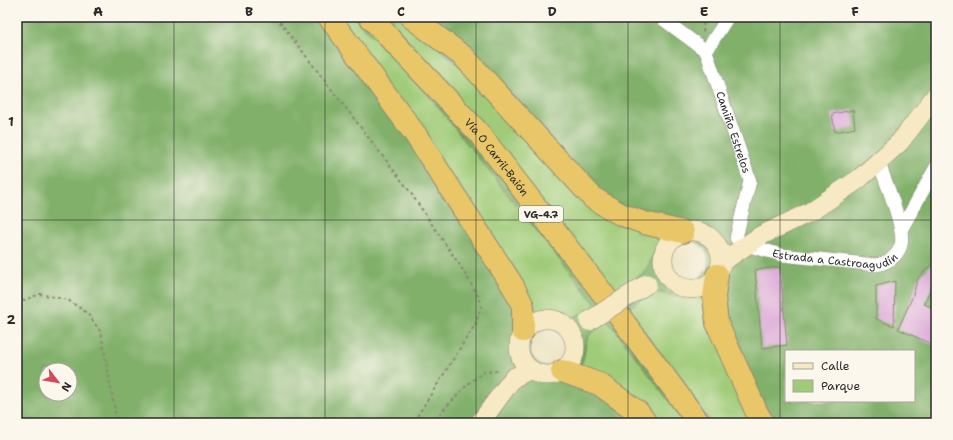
<svg xmlns="http://www.w3.org/2000/svg" width="953" height="440" font-family="'Shantell Sans',sans-serif">
<style>
.green{fill:#a0cc79;stroke:#667c52}
.forest{fill:#80b069;stroke:#566e4a;fill-rule:evenodd}
.building{fill:#deadda}
.lines{fill:none;stroke-linecap:round;stroke-linejoin:round}
.minor-casing{stroke:#8c8676;stroke-width:14}
.secondary-casing{stroke:#8c8676;stroke-width:20}
.trunk-casing{stroke:#8c8676;stroke-width:24}
.path{stroke:#8c8676;stroke-width:2;stroke-dasharray:3 3;stroke-linecap:butt}
.minor{stroke:#fff;stroke-width:13}
.secondary{stroke:#f6e9c3;stroke-width:19}
.trunk{stroke:#e9c769;stroke-width:22}
.secondary-bridge-casing{stroke:#8c8676;stroke-width:20;stroke-linecap:butt}
.secondary-bridge{stroke:#f6e9c3;stroke-width:19}
.grid{fill:none;stroke:#2b2b2b;stroke-width:1;stroke-opacity:0.55}
.labels{text-anchor:middle;dominant-baseline:central;stroke-width:3;stroke-linejoin:round;paint-order:stroke}
.shield{fill:#fbf7ec;stroke:#696865;stroke-width:1}
.shield-label{font-size:10px;font-weight:bold;fill:#2b2b2b}
.street-label{font-size:11px;fill:#2b2b2b;stroke:#fbf7ec}
.neatline{fill:none;stroke:#2b2b2b;stroke-width:1.5}
.grid-label{font-size:13px;text-anchor:middle;font-weight:bold;fill:#2b2b2b}
</style>
<rect width="100%" height="100%" fill="#fbf7ec"/>
<filter id="ink" filterUnits="userSpaceOnUse"><feTurbulence type="fractalNoise" baseFrequency=".025" numOctaves="2"/><feDisplacementMap in="SourceGraphic" scale="8" xChannelSelector="R" yChannelSelector="G"/><feConvolveMatrix kernelMatrix="1 2 1 2 8 2 1 2 1" color-interpolation-filters="sRGB"/></filter>
<filter id="wash" filterUnits="userSpaceOnUse"><feTurbulence type="fractalNoise" baseFrequency=".012" numOctaves="4" result="noise"/><feDisplacementMap in="SourceGraphic" scale="16" xChannelSelector="R" yChannelSelector="G"/><feGaussianBlur stdDeviation="0.9" result="paint"/><feColorMatrix in="noise" values="0 0 0 0 0 0 0 0 0 0 0 0 0 0 0 0 0 1.4 0 .05"/><feComposite in="paint" operator="in"/></filter>
<g filter="url(#wash)">
<rect width="100%" height="100%" fill="#ece2c0"/>
<!-- green -->
<g class="green">
<polygon points="340,17 354,17 423,88 597,306 570,319 546,313 538,313 534,311"/>
<polygon points="388,17 402,17 662,238 645,272 614,294"/>
<polygon points="707,290 758,423 711,423 627,309 649,294 658,292 673,296"/>
<path d="M 608,320 L 686,423 L 650,423 L 575,371 C 586,360 583,356 586,342 C 587,333 601,324 608,320 Z"/>
</g>
<!-- forest -->
<path class="forest" d="M 17,17 L 340,17 L 534,311 L 538,313 L 546,313 L 570,319 L 597,306 L 423,88 L 354,17 L 388,17 L 615,294 L 645,272 L 662,238 L 643,231 L 464,68 L 402,17 L 936,17 L 936,423 L 758,423 L 707,291 L 700,296 L 684,298 L 658,292 L 649,294 L 627,309 L 711,423 L 686,423 L 608,320 C 601,325 588,333 586,342 C 582,356 586,360 575,371 L 650,423 L 17,423 ZM 686,241 C 704,240 712,254 707,270 C 683,301 650,254 686,241 ZM 545,327 C 578,326 576,371 542,366 C 524,356 526,335 545,327 ZM 786,351 L 914,351 L 914,401 L 786,401 ZM 46,370 L 70,370 L 70,394 L 46,394 Z"/>
<g id="blocks">
<!-- building -->
<g class="building">
<polygon points="853,110 855,128 835,132 832,114"/>
<polygon points="936,260 936,281 931,288 924,304 936,309 936,346 898,329 912,298 918,278"/>
<polygon points="780,267 787,345 762,348 755,270"/>
<polygon points="895,281 894,326 876,319 876,286"/>
</g>
</g>
</g>
<g filter="url(#ink)">
<use href="#blocks" fill-opacity="0" stroke="#8c8676" stroke-width="1"/>
<g class="lines">
<!-- minor casing -->
<g class="minor-casing">
<g id="minor">
<path id="s1" d="M 660,17 L 706,51 L 750,181 L 736,238"/>
<polyline points="706,51 728,17"/>
<polyline points="901,230 936,167"/>
<path id="s2" d="M 746,245 L 782,255 L 876,265 C 887,263 897,258 901,245 C 906,229 885,181 879,163"/>
</g>
</g>
<!-- secondary casing -->
<g class="secondary-casing">
<g id="secondary">
<circle cx="692" cy="260" r="29"/>
<polyline points="722,262 760,236 810,212 859,179 900,142 936,95"/>
<circle cx="547" cy="347" r="28"/>
<polyline points="480,423 513,378 529,370"/>
</g>
</g>
<!-- trunk casing -->
<g class="trunk-casing">
<g id="trunk">
<polyline points="329,17 415,134 513,286 523,306 523,331"/>
<path id="s3" d="M 370,17 L 478,132 L 601,291 L 699,423"/>
<polyline points="411,17 464,57 593,198 620,214 644,223 683,232"/>
<polyline points="717,275 714,297 717,323 757,413 763,423"/>
<polyline points="562,371 599,384 638,412 646,423"/>
</g>
</g>
<!-- path -->
<g class="path">
<polyline points="276,17 408,189 461,267 478,296 481,306 476,323 413,423"/>
<polyline points="703,32 704,17"/>
<polyline points="17,303 40,294 68,300 87,313 101,332 117,423"/>
<polyline points="17,412 19,416 18,423"/>
<polyline points="431,423 468,384 484,372 499,371"/>
</g>
<!-- minor -->
<use href="#minor" class="minor"/>
<!-- secondary -->
<use href="#secondary" class="secondary"/>
<!-- trunk -->
<use href="#trunk" class="trunk"/>
<!-- secondary-bridge casing -->
<g class="secondary-bridge-casing">
<polyline id="secondary-bridge" points="589,321 647,284"/>
</g>
<!-- secondary-bridge -->
<use href="#secondary-bridge" class="secondary-bridge"/>
</g>
</g>
<!-- grid -->
<path class="grid" d="M 174,17 L 174,423M 325,17 L 325,423M 476,17 L 476,423M 628,17 L 628,423M 780,17 L 780,423M 17,220 L 936,220"/>
<g class="labels">
<!-- shield labels -->
<rect class="shield" x="519" y="206" width="44" height="16" rx="3"/>
<g class="shield-label">
<text x="541" y="214">VG-4.7</text>
</g>
<!-- street labels -->
<g class="street-label">
<text stroke="none"><textPath href="#s1" startOffset="143">Camiño Estrelos</textPath></text>
<text stroke="none"><textPath href="#s3" startOffset="189">Vía O Carril-Baión</textPath></text>
<text stroke="none"><textPath href="#s2" startOffset="91">Estrada a Castroagudín</textPath></text>
</g>
</g>
<!-- margin -->
<rect width="953" height="440" fill="none" stroke="#fbf7ec" stroke-width="44"/>
<!-- legend -->
<rect x="785" y="350" width="130" height="52" fill="#fbf7ec" stroke="#a8a59f"/>
<rect x="793" y="363" width="20" height="6" fill="#f6e9c3" stroke="#a8a59f"/>
<text x="821" y="370" font-size="12" fill="#2b2b2b">Calle</text>
<rect x="793" y="380" width="20" height="12" fill="#a0cc79" stroke="#a8a59f"/>
<text x="821" y="390" font-size="12" fill="#2b2b2b">Parque</text>
<!-- north arrow -->
<g transform="translate(58 382) rotate(121)"><circle r="19" fill="#fbf7ec" stroke="#a8a59f"/>
<path d="M0-3L7 15L0 10L-7 15Z" fill="#d1495b"/>
<text y="-6" font-size="11" font-weight="bold" text-anchor="middle" fill="#2b2b2b">N</text>
</g>
<rect x="22" y="22" width="909" height="396" class="neatline"/>
<g class="grid-label">
<text x="98" y="16">A</text>
<text x="249" y="16">B</text>
<text x="401" y="16">C</text>
<text x="552" y="16">D</text>
<text x="704" y="16">E</text>
<text x="855" y="16">F</text>
<text x="11" y="126">1</text>
<text x="11" y="324">2</text>
</g>
</svg>
